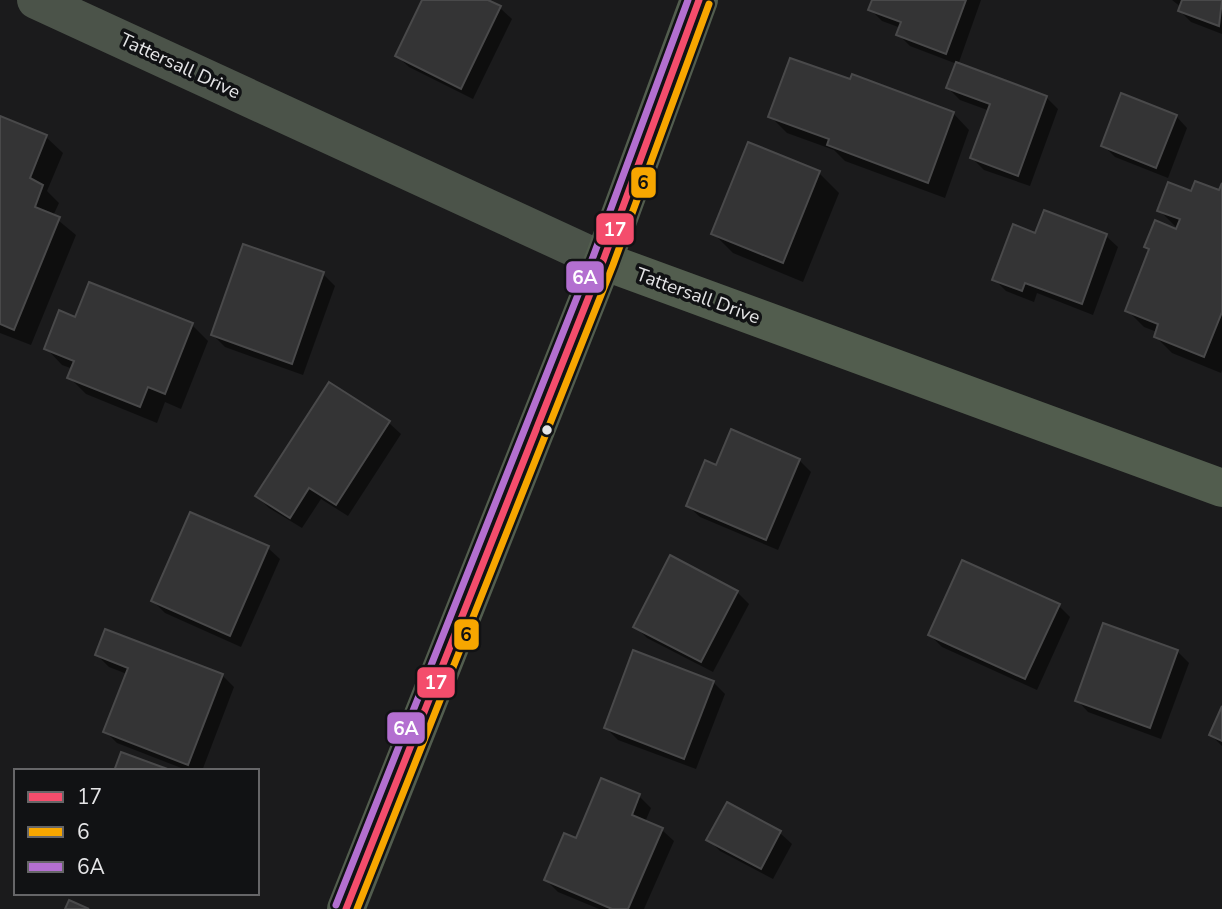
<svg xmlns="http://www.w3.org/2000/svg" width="1222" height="909" font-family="'Nunito Sans',sans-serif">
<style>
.shadow{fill:#0007}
.building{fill:#343435;stroke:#49494a;stroke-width:2}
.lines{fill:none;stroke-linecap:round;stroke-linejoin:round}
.minor{stroke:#4b5349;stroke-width:38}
.major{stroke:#525d4e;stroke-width:38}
.bus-1-casing{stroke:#111214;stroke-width:12}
.bus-2-casing{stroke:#111214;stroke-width:12}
.bus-3-casing{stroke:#111214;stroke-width:12}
.bus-1{stroke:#f44d6c;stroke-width:7}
.bus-2{stroke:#f7a600;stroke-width:7}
.bus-3{stroke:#b36fd0;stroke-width:7}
.bus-dot{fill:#e5e5e7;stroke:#111214;stroke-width:2.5}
.labels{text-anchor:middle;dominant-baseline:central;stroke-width:7;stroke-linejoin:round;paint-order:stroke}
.street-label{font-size:19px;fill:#e5e5e7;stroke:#111214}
.line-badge{stroke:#111214;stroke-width:2.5}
.badge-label{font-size:19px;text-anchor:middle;font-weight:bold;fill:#fff}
.pale-badge-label{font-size:19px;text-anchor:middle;font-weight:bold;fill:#111}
</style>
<rect width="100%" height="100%" fill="#1b1b1c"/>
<!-- shadow -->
<g class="shadow">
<polygon points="424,0 484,0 500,8 512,19 473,99 409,67 397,56"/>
<polygon points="873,0 981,0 958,65 1046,97 1058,109 1030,186 984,170 972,158 990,111 960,100 948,88 957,64 910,46 898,34 901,28 882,21 870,9"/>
<polygon points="1172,0 1222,0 1222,34 1191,22 1180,11 1181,7"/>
<polygon points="953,113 969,130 945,198 845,161 834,150 787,133 770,116"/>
<polygon points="1176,116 1187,128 1168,178 1115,157 1103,145"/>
<polygon points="0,118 46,137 63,153 47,191 59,203 53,216 76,235 31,345 0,333"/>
<polygon points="819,173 839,193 803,282 733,253 713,233"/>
<polygon points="1222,188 1222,370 1221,373 1172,353 1156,337 1157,332 1144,327 1127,310 1150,251 1146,246 1182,233 1159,210 1192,193 1220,193"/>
<polygon points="1045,213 1106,236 1118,247 1093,315 1037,293 1034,302 1006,291 994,279 1036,235"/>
<polygon points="323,274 335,286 303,375 225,347 213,335"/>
<polygon points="76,319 192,325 208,341 181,409 165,402 157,423 86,394 69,377 73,369 62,365 46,348"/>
<polygon points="329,384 389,423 401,434 348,516 321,499 302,528 269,508 257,496"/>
<polygon points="799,460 811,472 778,550 700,517 688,506 717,467"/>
<polygon points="268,548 280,559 241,647 165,613 153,601"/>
<polygon points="737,592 749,604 713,672 647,638 635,626"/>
<polygon points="1059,606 1070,617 1037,690 942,647 930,635"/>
<polygon points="1177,651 1189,663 1161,739 1088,712 1077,700"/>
<polygon points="97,655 222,675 234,687 202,771 189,771 117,743 105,731 127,674 109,667"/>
<polygon points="713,682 725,694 696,769 618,740 606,728"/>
<polygon points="1222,710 1222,746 1211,735"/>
<polygon points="639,796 651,808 645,822 662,830 674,841 644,909 599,909 558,892 546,880 577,840"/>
<polygon points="780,833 792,844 773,879 720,851 709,840"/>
</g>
<!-- building -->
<g class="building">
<polygon points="422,0 488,0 501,6 461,89 395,56"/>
<polygon points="872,0 966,0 946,54 896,35 901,22 868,10"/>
<polygon points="1182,0 1222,0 1219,26 1178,11"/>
<polygon points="790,58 850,79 852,74 954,112 928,183 827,145 829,139 768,117"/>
<polygon points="956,62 1047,96 1018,176 970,158 990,104 946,88"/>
<polygon points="1121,93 1177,115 1156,168 1101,146"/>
<polygon points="0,116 47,135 30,178 43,185 35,207 60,217 14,330 0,324"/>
<polygon points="748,142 820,171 783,263 711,234"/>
<polygon points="1195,181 1219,190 1222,183 1222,312 1204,357 1154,337 1158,324 1125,311 1149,249 1144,247 1155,220 1176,229 1180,219 1157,211 1168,182 1191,191"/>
<polygon points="1044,210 1107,234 1082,304 1025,283 1022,291 992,280 1013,224 1035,233"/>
<polygon points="243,244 324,272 292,364 211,335"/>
<polygon points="89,282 193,323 165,394 148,387 140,407 67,378 74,361 44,349 59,310 75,317"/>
<polygon points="329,382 390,421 336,505 309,488 290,518 255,496"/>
<polygon points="731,429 800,459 766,540 686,506 705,460 716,465"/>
<polygon points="190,512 269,546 230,636 151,601"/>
<polygon points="670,555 738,591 701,662 633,627"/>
<polygon points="962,560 1060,604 1025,679 928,635"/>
<polygon points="1103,623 1178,650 1150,728 1075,701"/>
<polygon points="105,629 223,674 188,765 103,732 128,668 95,655"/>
<polygon points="633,650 714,681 684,759 604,728"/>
<polygon points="1222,706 1222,741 1209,735"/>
<polygon points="121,752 173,771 114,771"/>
<polygon points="601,778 640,794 632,815 663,828 628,909 612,909 544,880 564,833 576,838"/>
<polygon points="727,802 781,831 761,869 706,840"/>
<polygon points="69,900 89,909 65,909"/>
</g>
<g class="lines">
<!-- minor -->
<polyline class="minor" points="36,0 603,261"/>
<!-- major -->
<g class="major">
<polyline points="603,261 1222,488"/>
<polyline points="346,909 603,261 699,0"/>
</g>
<!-- bus-1 casing -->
<g class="bus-1-casing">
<polyline id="bus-1" points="346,909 603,261 699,0"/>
</g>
<!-- bus-2 casing -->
<g class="bus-2-casing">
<polyline id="bus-2" points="357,909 613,265 709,4"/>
</g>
<!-- bus-3 casing -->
<g class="bus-3-casing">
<polyline id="bus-3" points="336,905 593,257 688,0"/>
</g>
<!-- bus-1 -->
<use href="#bus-1" class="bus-1"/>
<!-- bus-2 -->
<use href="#bus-2" class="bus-2"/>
<!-- bus-3 -->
<use href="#bus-3" class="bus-3"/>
</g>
<!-- markers -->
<circle class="bus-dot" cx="547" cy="430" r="6"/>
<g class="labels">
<!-- street labels -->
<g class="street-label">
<text transform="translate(180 66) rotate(25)">Tattersall Drive</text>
<text transform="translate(698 296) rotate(20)">Tattersall Drive</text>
</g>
</g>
<g class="line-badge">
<rect x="630" y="166" width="27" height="33" rx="7" fill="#f7a600"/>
<rect x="595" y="212" width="40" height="34" rx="7" fill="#f44d6c"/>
<rect x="565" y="260" width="40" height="34" rx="7" fill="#b36fd0"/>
<rect x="453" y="618" width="27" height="33" rx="7" fill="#f7a600"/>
<rect x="416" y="666" width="40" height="33" rx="7" fill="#f44d6c"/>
<rect x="386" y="711" width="40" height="34" rx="7" fill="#b36fd0"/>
</g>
<g class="badge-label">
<text x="615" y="236">17</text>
<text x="585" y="284">6A</text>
<text x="436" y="689">17</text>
<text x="406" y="735">6A</text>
</g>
<g class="pale-badge-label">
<text x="643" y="189">6</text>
<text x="466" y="641">6</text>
</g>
<!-- legend -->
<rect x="14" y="769" width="245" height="126" fill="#111214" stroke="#666668" stroke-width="2"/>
<rect x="28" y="792" width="35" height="10" fill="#f44d6c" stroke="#666668" stroke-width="2"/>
<text x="77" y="804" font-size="21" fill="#e5e5e7">17</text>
<rect x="28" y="827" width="35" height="10" fill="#f7a600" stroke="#666668" stroke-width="2"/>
<text x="77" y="839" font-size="21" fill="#e5e5e7">6</text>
<rect x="28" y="862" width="35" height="10" fill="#b36fd0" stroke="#666668" stroke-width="2"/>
<text x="77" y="874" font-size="21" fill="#e5e5e7">6A</text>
</svg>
